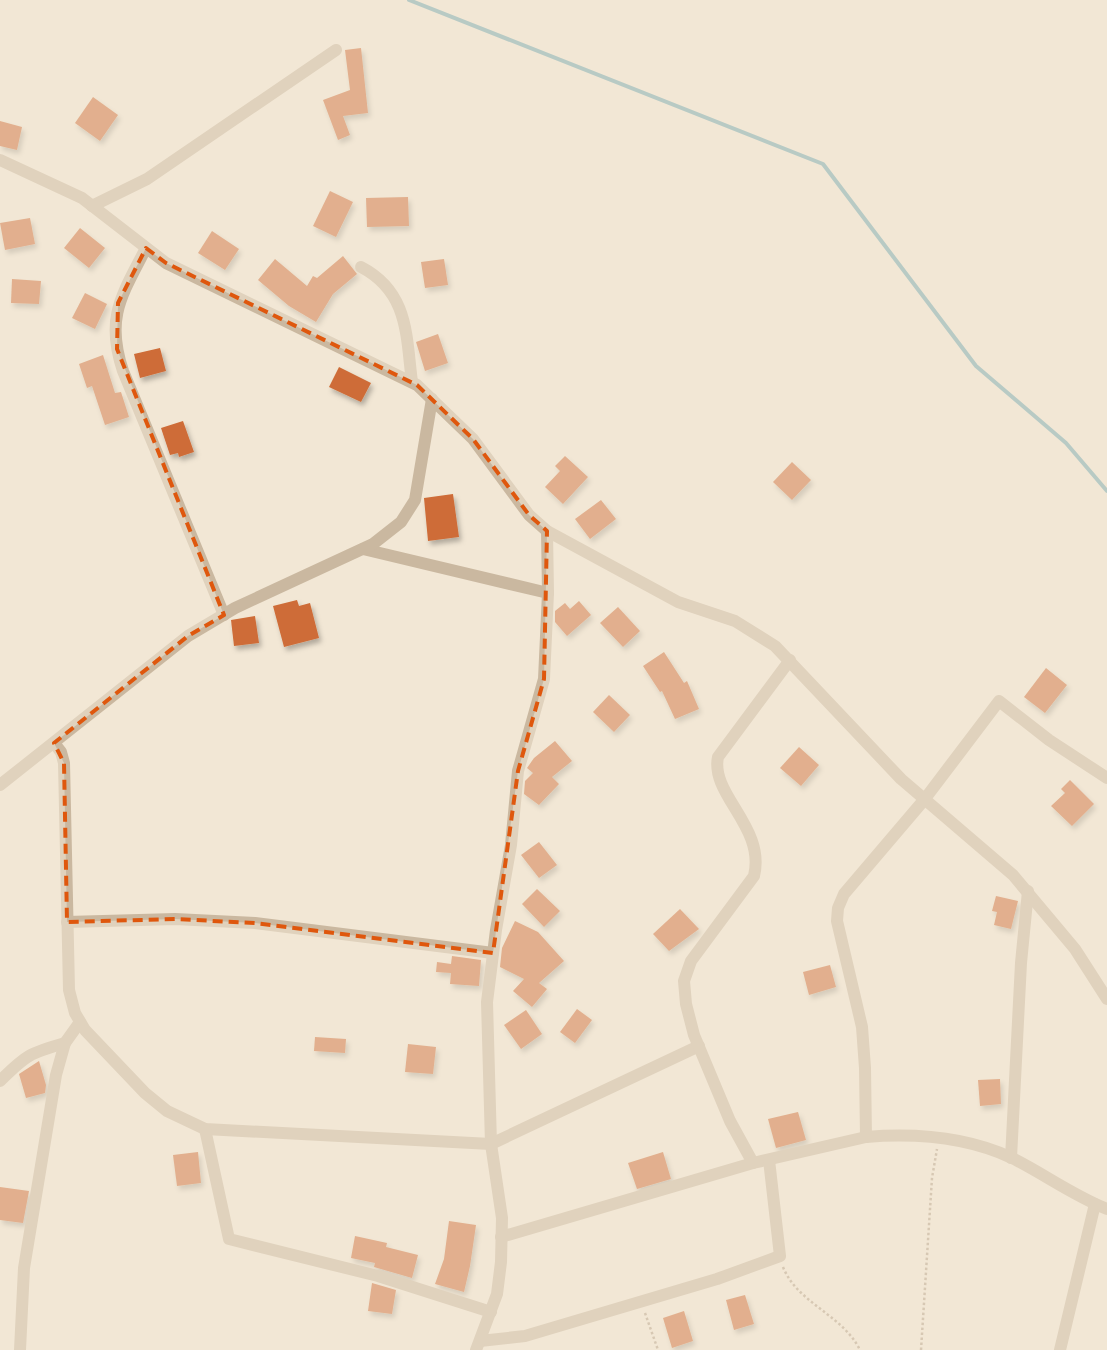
<svg xmlns="http://www.w3.org/2000/svg" width="1107" height="1350" font-family="'Nunito Sans',sans-serif">
<style>
.lines{fill:none;stroke-linecap:round;stroke-linejoin:round}
.stream{stroke:#72a7b0;stroke-width:4}
.building{fill:#ce6c37;filter:url(#shadow)}
.path{stroke:#b6a28b;stroke-width:2.5;stroke-dasharray:2.5 2.5;stroke-linecap:butt}
.minor{stroke:#cab8a0;stroke-width:12}
.marked{fill:none;stroke:#df570d;stroke-width:4;stroke-dasharray:10 6;stroke-linejoin:round}
</style>
<defs>
<filter id="shadow"><feDropShadow dx="2.5" dy="4" stdDeviation="2.5" flood-color="#0004"/></filter>
</defs>
<rect width="100%" height="100%" fill="#f2e7d5"/>
<g class="lines">
<!-- stream -->
<polyline class="stream" points="409,0 823,164 976,366 1066,443 1107,491"/>
</g>
<!-- building -->
<g class="building">
<polygon points="361,48 368,113 343,116 350,135 338,140 323,100 350,90 345,50"/>
<polygon points="93,97 118,115 100,141 75,123"/>
<polygon points="0,121 22,127 17,150 0,146"/>
<polygon points="330,191 353,202 336,237 313,226"/>
<polygon points="408,197 409,226 367,227 366,198"/>
<polygon points="30,218 35,244 5,250 0,223"/>
<polygon points="80,228 105,248 89,268 64,248"/>
<polygon points="212,231 239,249 225,270 198,253"/>
<polygon points="343,256 357,274 333,294 316,322 289,306 258,280 275,259 307,286 313,276 317,278"/>
<polygon points="444,259 448,285 425,288 421,262"/>
<polygon points="12,279 41,281 39,304 11,303"/>
<polygon points="85,293 107,304 95,329 72,318"/>
<polygon points="438,334 448,363 425,371 416,342"/>
<polygon points="160,348 166,371 140,378 134,354"/>
<polygon points="103,355 115,393 121,392 129,417 105,425 92,386 87,388 79,364"/>
<polygon points="339,367 371,383 361,402 329,387"/>
<polygon points="183,421 194,452 179,457 178,453 170,455 161,428"/>
<polygon points="565,456 588,477 563,504 545,487 560,471 555,466"/>
<polygon points="792,462 811,480 792,500 773,482"/>
<polygon points="453,494 459,537 428,541 424,498"/>
<polygon points="601,500 616,519 590,539 575,519"/>
<polygon points="297,600 299,606 310,603 319,638 284,647 273,606"/>
<polygon points="579,601 591,615 567,636 555,622 555,611 565,603 570,609"/>
<polygon points="618,607 640,631 623,647 600,623"/>
<polygon points="255,616 259,643 234,646 231,620"/>
<polygon points="664,652 684,683 687,681 699,709 675,719 662,691 660,692 643,666"/>
<polygon points="1046,668 1067,685 1045,713 1024,697"/>
<polygon points="609,695 630,715 614,732 593,712"/>
<polygon points="555,741 572,761 552,777 559,784 539,805 524,794 525,781 533,773 527,768 534,758"/>
<polygon points="799,747 819,765 801,786 780,768"/>
<polygon points="1070,780 1094,804 1072,826 1051,806 1065,793 1061,789"/>
<polygon points="539,842 557,865 539,878 521,855"/>
<polygon points="537,889 560,911 544,927 522,904"/>
<polygon points="996,896 1018,901 1011,929 994,925 997,912 992,911"/>
<polygon points="680,909 699,929 669,951 653,934"/>
<polygon points="515,921 538,932 564,961 539,983 547,989 532,1007 513,991 524,979 500,967 502,948"/>
<polygon points="452,956 481,960 479,986 450,984 451,973 436,972 437,962 451,964"/>
<polygon points="830,965 836,987 809,995 803,972"/>
<polygon points="577,1009 592,1020 575,1043 560,1032"/>
<polygon points="526,1010 542,1034 521,1049 504,1025"/>
<polygon points="315,1037 346,1039 345,1053 314,1051"/>
<polygon points="408,1044 436,1047 433,1074 405,1072"/>
<polygon points="39,1061 46,1085 45,1093 26,1098 19,1074"/>
<polygon points="1000,1079 1001,1104 980,1106 978,1080"/>
<polygon points="798,1112 806,1140 776,1148 768,1119"/>
<polygon points="198,1152 201,1183 177,1186 173,1155"/>
<polygon points="663,1152 671,1179 637,1189 628,1163"/>
<polygon points="0,1187 29,1191 23,1223 0,1220"/>
<polygon points="449,1221 476,1225 470,1266 464,1292 435,1284 444,1259"/>
<polygon points="355,1236 387,1243 386,1247 418,1255 412,1278 374,1267 375,1263 351,1258"/>
<polygon points="372,1283 396,1290 392,1314 368,1311"/>
<polygon points="745,1295 754,1324 734,1330 726,1300"/>
<polygon points="684,1311 693,1341 672,1348 663,1318"/>
</g>
<g class="lines">
<!-- path -->
<g class="path">
<path d="M 783,1267 C 798,1304 842,1314 860,1350"/>
<polyline points="645,1313 658,1350"/>
<polyline points="921,1350 932,1178 937,1149"/>
</g>
<!-- minor -->
<g class="minor">
<polyline points="0,160 82,198 166,263 417,385 473,439 529,515 547,531 678,602 735,621 775,646 901,779 1013,875 1075,949 1107,999"/>
<polyline points="92,206 147,179 336,50"/>
<path d="M 146,248 C 122,295 105,317 123,371 L 224,615"/>
<path d="M 361,267 C 409,292 406,336 412,382"/>
<polyline points="363,549 548,593"/>
<polyline points="54,743 61,752 64,763 69,990 75,1013 85,1030 145,1093 167,1111 205,1129 491,1144 699,1046"/>
<polyline points="0,785 188,636 235,608 373,544 401,522 415,500 432,399"/>
<polyline points="67,922 175,919 255,923 493,953"/>
<path d="M 0,1081 C 26,1055 30,1053 65,1043"/>
<polyline points="205,1129 229,1239 378,1276 491,1312"/>
<polyline points="866,1137 865,1068 862,1027 837,921 838,908 844,894 924,800 999,701 1049,740 1107,778"/>
<polyline points="1011,1158 1021,963 1028,891"/>
<path d="M 753,1163 L 730,1121 L 694,1035 L 686,1004 L 684,981 L 691,961 L 754,876 C 766,827 710,795 718,757 L 790,660"/>
<path d="M 501,1237 L 753,1163 L 866,1137 C 915,1133 967,1137 1012,1158 C 1044,1174 1074,1196 1107,1209"/>
<polyline points="480,1341 525,1336 717,1279 780,1256 769,1160"/>
<polyline points="20,1350 24,1268 56,1075 65,1043 80,1022"/>
<polyline points="476,1350 497,1294 501,1262 502,1218 491,1144 487,1002 496,930 511,845 518,771 544,679 548,593 547,531"/>
<polyline points="1060,1350 1095,1204"/>
</g>
</g>
<!-- marked area -->
<path d="M0 0H1107V1350H0ZM 146,248 L 166,263 L 417,385 L 473,439 L 529,515 L 547,531 L 544,679 L 518,771 L 493,953 L 255,923 L 175,919 L 67,922 L 64,763 L 54,743 L 188,636 L 224,615 L 117,349 L 118,303 Z" fill="#f2e7d5" fill-opacity=".55" fill-rule="evenodd"/>
<path class="marked" d="M 146,248 L 166,263 L 417,385 L 473,439 L 529,515 L 547,531 L 544,679 L 518,771 L 493,953 L 255,923 L 175,919 L 67,922 L 64,763 L 54,743 L 188,636 L 224,615 L 117,349 L 118,303 Z"/>
</svg>
